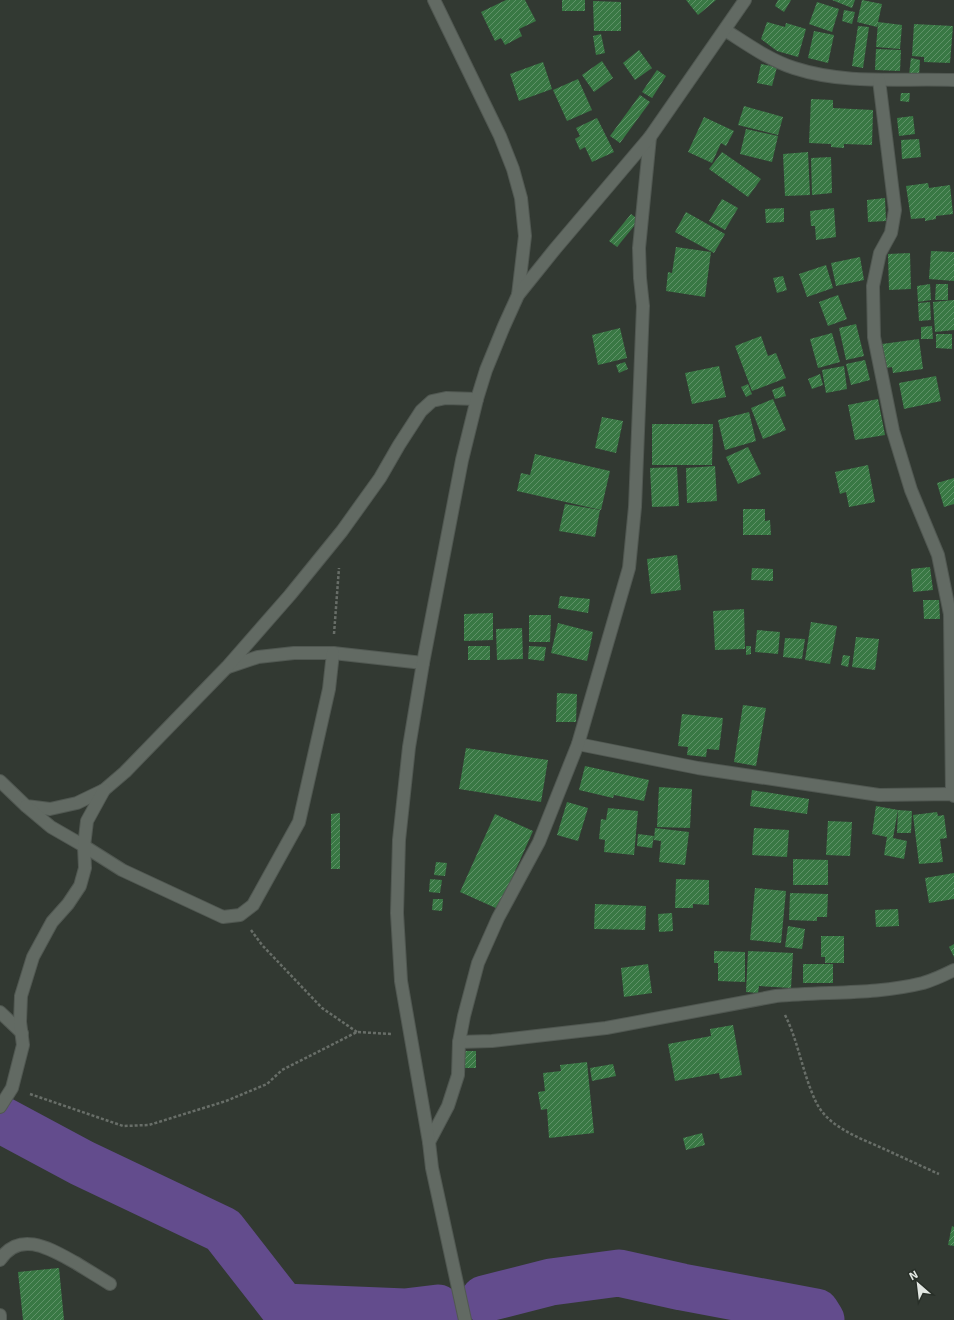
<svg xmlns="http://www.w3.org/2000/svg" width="954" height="1320" font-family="'Exo 2',sans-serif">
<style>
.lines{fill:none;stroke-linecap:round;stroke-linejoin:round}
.river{stroke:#634c8d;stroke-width:47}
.building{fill:url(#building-hatch)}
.minor-casing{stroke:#515852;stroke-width:14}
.path{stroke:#686e68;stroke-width:2.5;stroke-dasharray:3 2;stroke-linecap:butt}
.minor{stroke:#626a63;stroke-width:12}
</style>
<defs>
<pattern id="building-hatch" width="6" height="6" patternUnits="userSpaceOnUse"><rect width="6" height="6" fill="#397844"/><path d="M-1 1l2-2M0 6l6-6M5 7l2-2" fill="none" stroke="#5f9268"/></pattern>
</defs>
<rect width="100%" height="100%" fill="#323932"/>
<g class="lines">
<!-- river -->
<g class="river">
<polyline points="0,1119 82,1163 223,1230 283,1307 405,1312 438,1308"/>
<polyline points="484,1299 551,1282 619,1273 682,1287 816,1312 821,1320"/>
</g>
</g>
<!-- building -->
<g class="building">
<polygon points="506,0 525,0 536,21 519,29 522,36 505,45 501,38 495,41 481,12"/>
<rect x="562" y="0" width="23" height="11"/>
<polygon points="686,0 716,0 698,15"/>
<polygon points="778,0 791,0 784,12 775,6"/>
<polygon points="832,0 855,0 852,8"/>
<polygon points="862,0 882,4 878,22 902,25 900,49 876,47 878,23 877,27 857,22"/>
<polygon points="593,1 621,2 621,31 594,31"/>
<polygon points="817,2 839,9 832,32 809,24"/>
<polygon points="844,10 855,12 852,24 842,21"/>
<polygon points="767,22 785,27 786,23 806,29 798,57 777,51 761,39"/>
<polygon points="914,24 953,26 950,63 924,62 924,57 912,56"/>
<polygon points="858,26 869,27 863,68 852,66"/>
<polygon points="814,31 834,35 828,63 808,58"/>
<polygon points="601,34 605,53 596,55 593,36"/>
<polygon points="876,49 901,50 900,71 875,70"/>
<polygon points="639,50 652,68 635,80 623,63"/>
<polygon points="911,58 920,60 919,76 909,75"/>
<polygon points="602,61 613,78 594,92 582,75"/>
<polygon points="543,62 552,89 519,101 510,74"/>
<polygon points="761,64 777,67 772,86 757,83"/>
<polygon points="657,70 666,76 652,98 642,92"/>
<polygon points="578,79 592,110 567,121 553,90"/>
<polygon points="901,93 910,93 909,102 900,101"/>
<polygon points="640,95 650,102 620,143 610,136"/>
<polygon points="811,99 833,100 833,108 873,110 872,145 844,144 844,148 831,147 831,144 809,143"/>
<polygon points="744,106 783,117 778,135 738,125"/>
<polygon points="913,116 915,134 899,136 897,118"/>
<polygon points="704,117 734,131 726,146 721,143 712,163 688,152"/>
<polygon points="597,118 614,152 592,162 585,147 580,150 575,139 580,136 576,128"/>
<polygon points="746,129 778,136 772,162 740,154"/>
<polygon points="919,139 921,157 902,159 901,140"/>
<polygon points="722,152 761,179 748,197 709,169"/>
<polygon points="808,152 810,195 785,196 783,154"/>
<polygon points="831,157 832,193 812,195 811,158"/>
<polygon points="928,183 929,188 950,185 953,214 936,216 936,219 925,221 925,218 911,219 906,186"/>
<polygon points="885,198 886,221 868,222 867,200"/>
<polygon points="722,199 738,208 725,230 709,221"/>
<polygon points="784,208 784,222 766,223 765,209"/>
<polygon points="834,208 836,237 816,240 815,226 811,226 810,211"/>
<polygon points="686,212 725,234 714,253 675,232"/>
<polygon points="631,214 639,220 617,247 609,241"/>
<polygon points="676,247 711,252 705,297 666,291 668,272 672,273"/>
<polygon points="931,251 954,252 954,281 929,279"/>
<polygon points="910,253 911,289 889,290 888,254"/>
<polygon points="860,257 864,280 836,286 831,263"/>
<polygon points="826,265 833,288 807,297 799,274"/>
<polygon points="783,276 787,290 777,293 773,278"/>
<polygon points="930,284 931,300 918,302 917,286"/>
<polygon points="936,284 948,284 948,300 935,300"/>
<polygon points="838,295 847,319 828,326 819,302"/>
<polygon points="954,300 954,330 935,332 933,302"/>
<polygon points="930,302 931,320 919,321 918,303"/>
<polygon points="856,324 864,356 846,360 839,328"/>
<polygon points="932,326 933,339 921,339 921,327"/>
<polygon points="620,328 627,358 598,365 592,335"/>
<polygon points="832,333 840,362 818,368 810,339"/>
<polygon points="936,334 952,334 952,349 936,348"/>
<polygon points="761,336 768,356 776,353 786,378 752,391 735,346"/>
<polygon points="919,339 923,369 893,373 892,367 886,368 882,344"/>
<polygon points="865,360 870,380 851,385 846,364"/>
<polygon points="625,362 628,369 619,373 616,365"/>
<polygon points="719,366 726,397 692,404 685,373"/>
<polygon points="844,366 847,389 826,393 822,370"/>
<polygon points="820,374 823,385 812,389 808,379"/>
<polygon points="936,376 941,401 904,409 899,383"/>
<polygon points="748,384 752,394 746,397 741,387"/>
<polygon points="783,386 786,396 775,399 772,390"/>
<polygon points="773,399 786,430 763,439 751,408"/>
<polygon points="878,399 885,435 855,440 848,405"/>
<polygon points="749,412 756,441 725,450 718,420"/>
<polygon points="602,417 623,421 616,453 595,448"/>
<polygon points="652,424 713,424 712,465 652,465"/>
<polygon points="748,447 761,474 738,484 726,457"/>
<polygon points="535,454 610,471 601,510 517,491 521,473 530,475"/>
<polygon points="868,465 875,502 849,507 846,492 840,494 835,472"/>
<polygon points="715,466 717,501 687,503 686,468"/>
<polygon points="677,467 679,506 652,507 650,468"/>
<polygon points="954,478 954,504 944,507 937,483"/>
<polygon points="565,504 600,510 595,537 559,531"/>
<polygon points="743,509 765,509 765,521 770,520 771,535 743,535"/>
<polygon points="677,555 681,590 651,594 647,559"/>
<polygon points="930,567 933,590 913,592 911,569"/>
<polygon points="752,568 773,569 773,581 751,580"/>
<polygon points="560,596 590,599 588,613 558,608"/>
<polygon points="923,600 939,600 940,619 924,619"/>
<polygon points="744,609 745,649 715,650 713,611"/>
<polygon points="493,613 493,640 464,641 464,614"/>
<polygon points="529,615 551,615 550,642 529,642"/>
<polygon points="811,622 837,626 830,664 805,660"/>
<polygon points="558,623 593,632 587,661 551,653"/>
<polygon points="522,628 523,659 497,660 496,629"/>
<polygon points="757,630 780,632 778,654 755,652"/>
<polygon points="856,637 879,639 875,670 852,667"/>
<polygon points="785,638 805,639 802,659 783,657"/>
<rect x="468" y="646" width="22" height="14"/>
<polygon points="529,646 546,647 544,661 528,659"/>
<polygon points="746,646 751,646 751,654 746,655"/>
<polygon points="843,655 850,656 848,667 841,665"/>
<polygon points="557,693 577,694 576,722 556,722"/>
<polygon points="743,705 766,708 756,766 734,762"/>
<polygon points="682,714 723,718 719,750 707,749 706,757 687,755 688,747 678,746"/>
<polygon points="466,748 548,760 541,802 459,789"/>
<polygon points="585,766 649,780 644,801 614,795 613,798 579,790"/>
<polygon points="659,787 692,789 690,828 657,827"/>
<polygon points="752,790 809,799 807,814 750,806"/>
<polygon points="567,802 588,808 578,841 557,835"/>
<polygon points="876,806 898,810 893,838 907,841 904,859 884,855 887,837 872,834"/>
<polygon points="608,808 638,811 634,855 604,852 605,840 599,839 601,819 606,820"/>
<polygon points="898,810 912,811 911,833 897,833"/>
<polygon points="937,812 938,816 944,815 947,838 940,839 943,862 919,864 913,815"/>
<polygon points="340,813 340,869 331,869 331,814"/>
<polygon points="495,814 533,831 498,909 460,892"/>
<polygon points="828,821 852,822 850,856 826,855"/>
<polygon points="655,828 689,832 685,865 659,862 661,841 654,840"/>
<polygon points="754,828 789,830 787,857 752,855"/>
<polygon points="638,834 654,836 652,848 637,846"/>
<polygon points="793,859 828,860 828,885 793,885"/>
<polygon points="436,862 447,863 445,876 434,875"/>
<polygon points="954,873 954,899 929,903 925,878"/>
<polygon points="430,879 442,880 440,893 429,892"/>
<polygon points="676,879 709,880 709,905 693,904 693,908 675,908"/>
<polygon points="755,888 786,891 781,943 750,940"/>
<polygon points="790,893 828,894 827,917 817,917 817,921 789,920"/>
<polygon points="433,899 443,899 442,911 432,910"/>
<polygon points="595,904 646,906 645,930 594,929"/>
<polygon points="898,909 899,926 876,927 875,910"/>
<polygon points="672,913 673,931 659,932 658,914"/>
<polygon points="788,926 805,929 802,949 785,947"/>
<polygon points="821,936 844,936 844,963 825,963 825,957 821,957"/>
<polygon points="954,944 954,957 949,947"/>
<polygon points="714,951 745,952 745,982 718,981 718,963 714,963"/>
<polygon points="748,951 793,953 791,988 759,986 758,993 746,992"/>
<polygon points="648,964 652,993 624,997 621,968"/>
<rect x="803" y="964" width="30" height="19"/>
<polygon points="733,1025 742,1075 720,1079 719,1073 675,1081 668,1044 711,1036 710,1029"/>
<rect x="464" y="1051" width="12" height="17"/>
<polygon points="587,1062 594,1133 549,1138 547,1109 541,1110 538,1092 545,1091 543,1073 561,1071 560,1065"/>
<polygon points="613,1064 616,1076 592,1081 590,1068"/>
<polygon points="702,1133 705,1145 686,1150 683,1138"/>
<polygon points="952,1226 954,1227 954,1246 948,1245"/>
<polygon points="59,1268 64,1320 23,1320 18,1272"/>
</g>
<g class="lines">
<!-- minor casing -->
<g class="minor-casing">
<g id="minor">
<polyline points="434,0 500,136 513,169 521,198 525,236 518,295"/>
<path d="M 725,30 C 747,44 769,60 794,68 C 846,85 901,78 954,80"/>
<polyline points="879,80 895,210 891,233 880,253 873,286 874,337 893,431 911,490 938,555 950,614 952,794"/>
<polyline points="228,667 258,657 294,653 333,653 423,663"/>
<polyline points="578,744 698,768 879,795 952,794 954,796"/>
<polyline points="0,781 26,806 50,809 77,803 104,790 125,772 227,667 290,595 342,531 380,478 399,445 421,411 432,401 446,398 477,399"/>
<polyline points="26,806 51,827 84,846 122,870 223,917 240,915 253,905 299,822 329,689 333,653"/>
<polyline points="0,1012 22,1033"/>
<path d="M 459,1042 L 492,1041 L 606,1028 L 776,996 C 825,991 875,995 923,983 C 933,980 944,975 954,970"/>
<polyline points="0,1107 12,1088 23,1045 20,1022 21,996 33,957 52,922 68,904 80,886 85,868 84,846 87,821 104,790"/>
<polyline points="429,1142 448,1106 458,1075 459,1042 464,1016 478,963 498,918 539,842 578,744 629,568 635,507 643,306 640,278 639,248 650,137"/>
<path d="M 0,1260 C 20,1229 52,1250 76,1263 C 87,1270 99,1277 110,1284"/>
<polyline points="0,1315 0,1320"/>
<polyline points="465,1320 432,1168 429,1142 401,981 397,913 399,840 409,747 423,663 462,460 477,399 486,370 504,326 518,295 555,249 650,137 745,0"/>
</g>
</g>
<!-- path -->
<g class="path">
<polyline points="334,634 339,568"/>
<polyline points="251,930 262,945 322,1008 357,1032"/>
<path d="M 785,1015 C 799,1043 803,1076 817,1104 C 830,1128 860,1138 884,1149 C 902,1157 921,1166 939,1174"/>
<polyline points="30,1094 123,1126 149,1125 226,1101 267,1084 282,1070 357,1032 391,1034"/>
</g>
<!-- minor -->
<use href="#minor" class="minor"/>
</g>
<!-- north arrow -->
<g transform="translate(918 1284) rotate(332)" stroke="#282f28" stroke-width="3" paint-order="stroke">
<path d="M0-3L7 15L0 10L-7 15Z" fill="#e2e7e2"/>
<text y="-6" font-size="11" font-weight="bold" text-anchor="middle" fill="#e2e7e2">N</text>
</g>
</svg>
